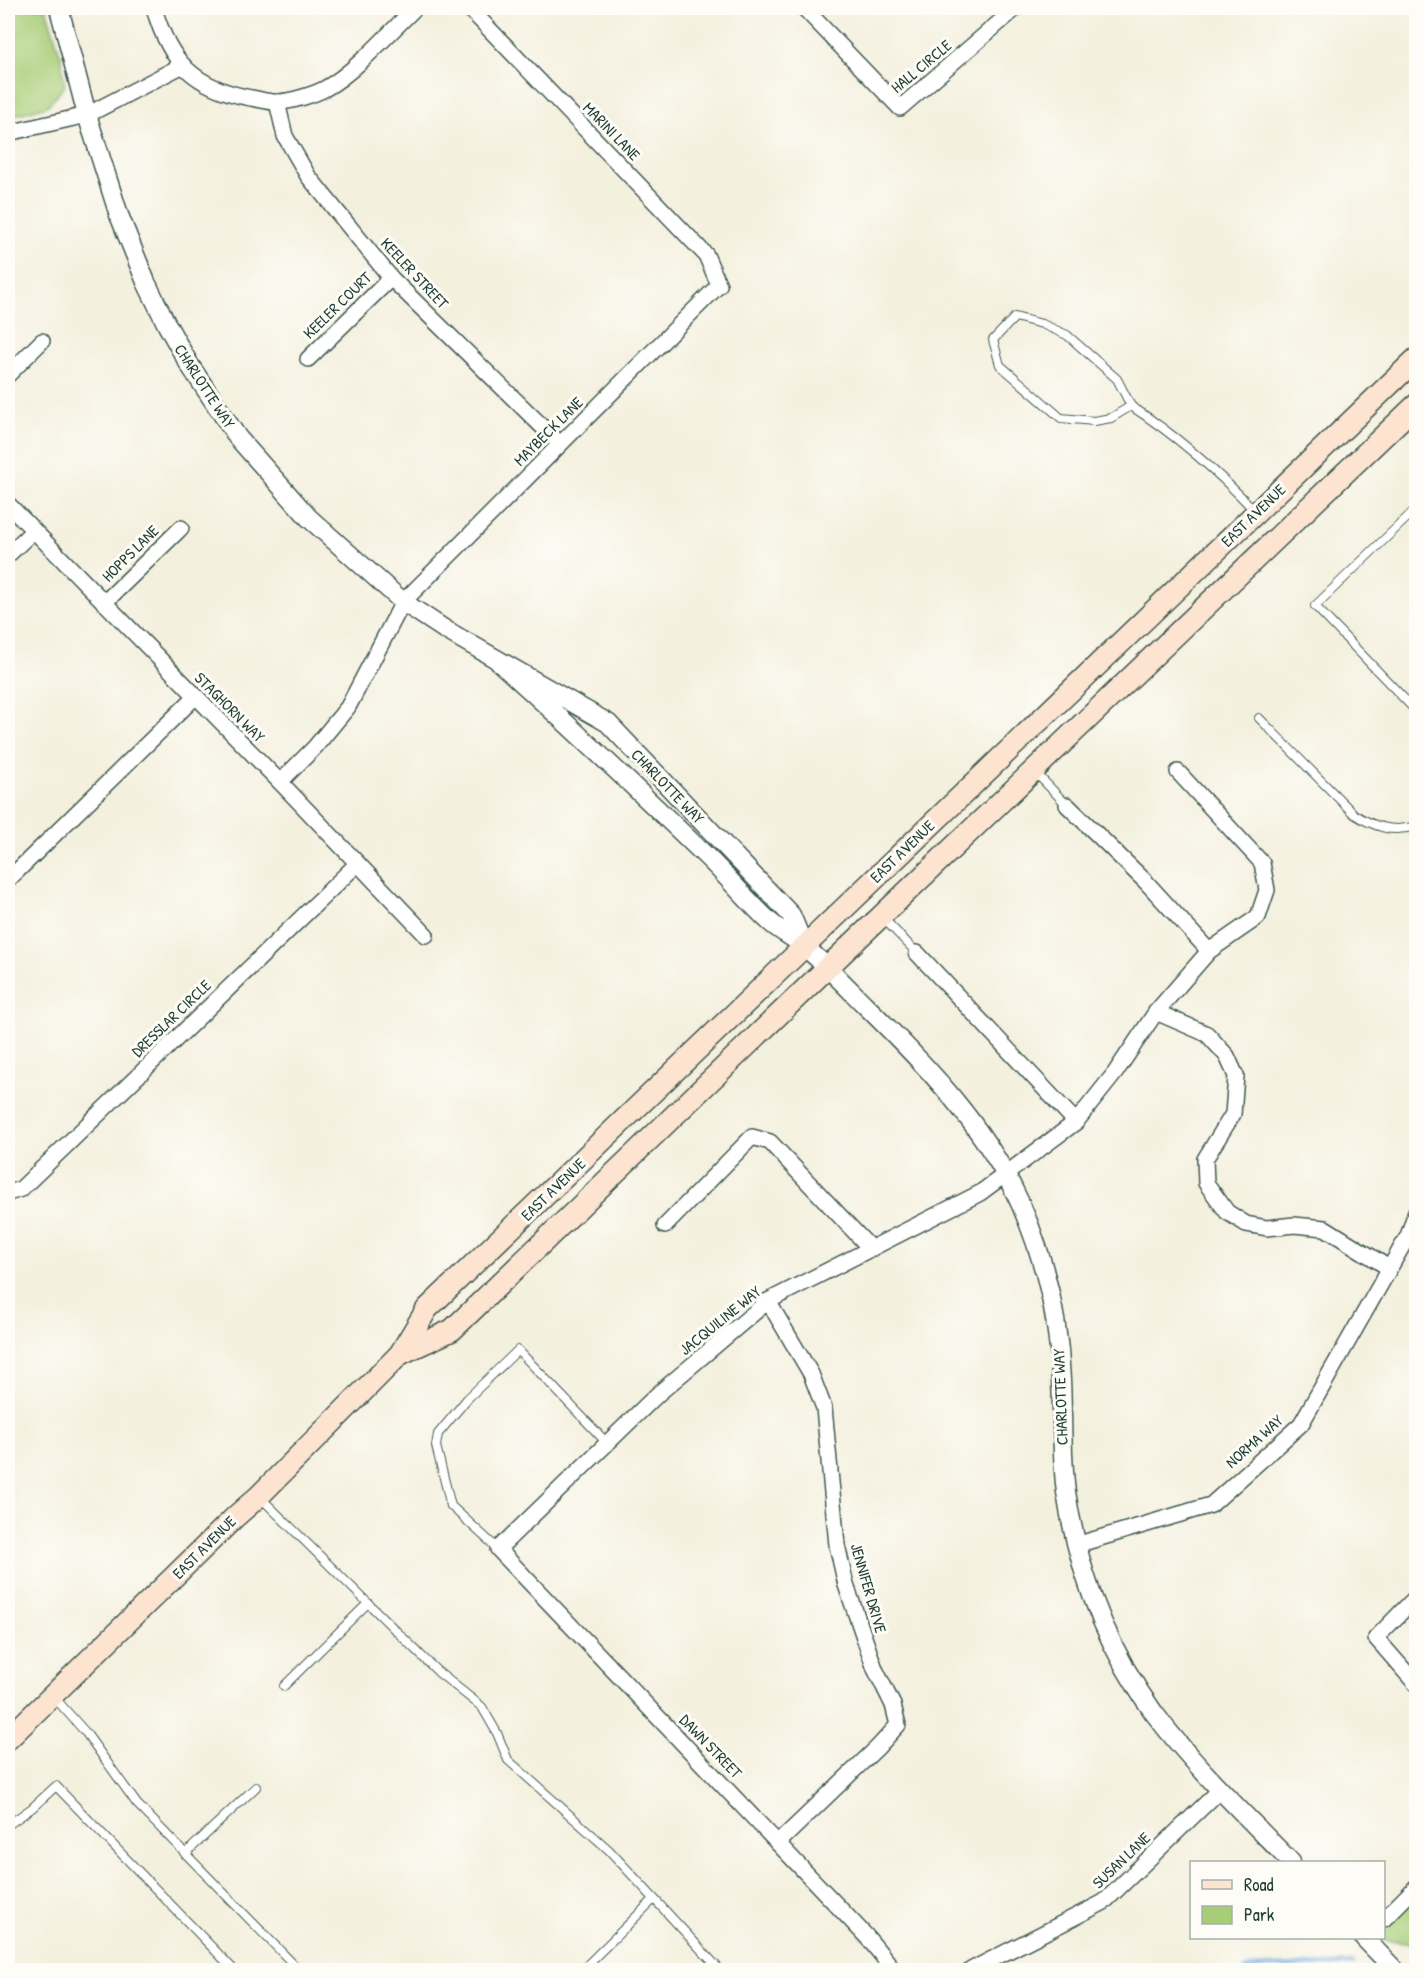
<svg xmlns="http://www.w3.org/2000/svg" width="1424" height="1978" font-family="'Patrick Hand',sans-serif">
<style>
.green{fill:#a8cd77;stroke:#648556;stroke-width:1.5}
.lines{fill:none;stroke-linecap:round;stroke-linejoin:round}
.stream{stroke:#67a1d7;stroke-width:5}
.service-casing{stroke:#3f584e;stroke-width:10}
.minor-casing{stroke:#3f584e;stroke-width:18}
.tertiary-casing{stroke:#3f584e;stroke-width:21}
.secondary-casing{stroke:#3f584e;stroke-width:24}
.service{stroke:#fff;stroke-width:8}
.minor{stroke:#fff;stroke-width:15}
.tertiary{stroke:#fff;stroke-width:18}
.secondary{stroke:#fde4d1;stroke-width:21}
.labels{text-anchor:middle;dominant-baseline:central;stroke-width:6;stroke-linejoin:round;paint-order:stroke}
.street-label{font-size:16px;fill:#1f3d34;stroke:#fdfcf7}
</style>
<rect width="100%" height="100%" fill="#fdfcf7"/>
<filter id="ink" filterUnits="userSpaceOnUse"><feTurbulence type="fractalNoise" baseFrequency=".0167" numOctaves="2"/><feDisplacementMap in="SourceGraphic" scale="12" xChannelSelector="R" yChannelSelector="G"/><feConvolveMatrix kernelMatrix="1 2 1 2 8 2 1 2 1" color-interpolation-filters="sRGB"/></filter>
<filter id="wash" filterUnits="userSpaceOnUse"><feTurbulence type="fractalNoise" baseFrequency=".008" numOctaves="4" result="noise"/><feDisplacementMap in="SourceGraphic" scale="24" xChannelSelector="R" yChannelSelector="G"/><feGaussianBlur stdDeviation="1.35" result="paint"/><feColorMatrix in="noise" values="0 0 0 0 0 0 0 0 0 0 0 0 0 0 0 0 0 1.4 0 .05"/><feComposite in="paint" operator="in"/></filter>
<g filter="url(#wash)">
<rect width="100%" height="100%" fill="#f4f0de"/>
<!-- green -->
<g class="green">
<polygon points="8,8 46,8 61,57 65,86 47,106 8,117"/>
<polygon points="1416,1887 1416,1947 1414,1944 1364,1938 1384,1938 1384,1919"/>
</g>
<g class="lines">
<!-- stream -->
<polyline class="stream" points="1246,1970 1250,1968 1353,1964"/>
</g>
</g>
<g filter="url(#ink)">
<g class="lines">
<!-- service casing -->
<g class="service-casing">
<g id="service">
<path d="M 1131,406 L 1117,379 L 1067,335 L 1042,324 L 1015,317 L 993,340 L 1000,365 L 1061,418 L 1094,421 L 1111,418 L 1131,406 C 1177,436 1217,471 1255,511"/>
<polyline points="1416,509 1315,606 1416,711"/>
<path d="M 1259,718 L 1354,814 C 1374,827 1393,833 1416,826"/>
<polyline points="1035,772 1067,805"/>
<polyline points="882,917 917,953"/>
<polyline points="260,1497 438,1672 482,1707 497,1733 508,1760 609,1850 720,1970"/>
<polyline points="498,1549 451,1506 436,1446 438,1434 467,1399 518,1350 607,1443"/>
<polyline points="284,1686 368,1603"/>
<polyline points="54,1697 86,1733 137,1804 299,1970"/>
<polyline points="8,1825 32,1808 56,1786 234,1970"/>
<polyline points="185,1854 256,1787"/>
<polyline points="582,1970 654,1899"/>
</g>
</g>
<!-- minor casing -->
<g class="minor-casing">
<g id="minor">
<path d="M 154,8 C 169,62 195,88 251,98 C 259,99 270,103 278,102 C 290,102 316,94 326,88 C 355,72 391,31 415,8"/>
<polyline points="804,8 900,108 1016,8"/>
<polyline points="277,102 285,136 308,176 391,278 560,444"/>
<polyline points="8,133 87,115 183,65"/>
<polyline points="308,359 391,278"/>
<polyline points="8,375 42,341"/>
<polyline points="8,504 280,782 426,935"/>
<polyline points="8,555 33,531"/>
<polyline points="104,603 181,528"/>
<polyline points="280,782 315,747 348,707 403,602 719,285 706,255 469,8"/>
<polyline points="1067,805 1147,883 1209,951"/>
<polyline points="8,880 195,697"/>
<polyline points="917,953 1076,1122"/>
<polyline points="1156,1012 1207,1034 1227,1056 1236,1076 1233,1114 1205,1159 1206,1183 1227,1212 1246,1224 1267,1228 1294,1225 1325,1228 1389,1268"/>
<polyline points="8,1193 21,1189 357,864"/>
<polyline points="665,1226 752,1137 770,1142 871,1249"/>
<polyline points="768,1301 811,1374 824,1408 837,1545 846,1585 875,1669 893,1705 898,1725 878,1747 778,1843"/>
<polyline points="1076,1545 1211,1505 1301,1424 1408,1236 1416,1212"/>
<polyline points="1416,1597 1376,1638 1416,1684"/>
<polyline points="1384,1919 1416,1887"/>
<polyline points="894,1970 867,1937 498,1549 658,1394 768,1301 980,1193 1076,1122 1115,1073 1156,1012 1209,951 1258,917 1267,890 1262,863 1178,772"/>
<polyline points="971,1970 1104,1902 1220,1790"/>
</g>
</g>
<!-- tertiary casing -->
<g class="tertiary-casing">
<g id="tertiary">
<polyline points="59,8 87,115 119,215 146,282 167,325 189,364 238,438 309,518 403,602 444,629 608,723 791,915 804,946"/>
<path d="M 499,662 C 570,726 639,791 707,857 C 729,878 748,902 770,922 C 781,932 795,938 806,948 C 827,966 846,986 865,1005 C 926,1065 986,1127 1021,1205 C 1045,1260 1059,1320 1061,1380 C 1063,1417 1061,1455 1066,1492 C 1078,1571 1107,1648 1154,1713 C 1195,1767 1244,1814 1291,1862"/>
<polyline points="1364,1938 1395,1970"/>
</g>
</g>
<!-- secondary casing -->
<g class="secondary-casing">
<g id="secondary">
<polyline points="400,1354 452,1330 827,968 1416,405"/>
<polyline points="8,1739 235,1517 259,1496 400,1354 427,1309 1416,359"/>
</g>
</g>
<!-- service -->
<use href="#service" class="service"/>
<!-- minor -->
<use href="#minor" class="minor"/>
<!-- tertiary -->
<use href="#tertiary" class="tertiary"/>
<!-- secondary -->
<use href="#secondary" class="secondary"/>
</g>
</g>
<g class="labels">
<!-- street labels -->
<g class="street-label">
<text transform="translate(921 66) rotate(-40)">HALL CIRCLE</text>
<text transform="translate(612 131) rotate(46)">MARINI LANE</text>
<text transform="translate(415 273) rotate(47)">KEELER STREET</text>
<text transform="translate(337 305) rotate(-44)">KEELER COURT</text>
<text transform="translate(205 386) rotate(57)">CHARLOTTE WAY</text>
<text transform="translate(548 431) rotate(-45)">MAYBECK LANE</text>
<text transform="translate(1253 515) rotate(-44)">EAST AVENUE</text>
<text transform="translate(130 553) rotate(-45)">HOPPS LANE</text>
<text transform="translate(230 707) rotate(45)">STAGHORN WAY</text>
<text transform="translate(668 786) rotate(46)">CHARLOTTE WAY</text>
<text transform="translate(902 851) rotate(-44)">EAST AVENUE</text>
<text transform="translate(171 1018) rotate(-44)">DRESSLAR CIRCLE</text>
<text transform="translate(553 1189) rotate(-44)">EAST AVENUE</text>
<text transform="translate(720 1320) rotate(-39)">JACQUILINE WAY</text>
<text transform="translate(1060 1397) rotate(-92)">CHARLOTTE WAY</text>
<text transform="translate(1254 1441) rotate(-42)">NORMA WAY</text>
<text transform="translate(204 1547) rotate(-45)">EAST AVENUE</text>
<text transform="translate(869 1588) rotate(74)">JENNIFER DRIVE</text>
<text transform="translate(711 1746) rotate(46)">DAWN STREET</text>
<text transform="translate(1121 1860) rotate(-44)">SUSAN LANE</text>
</g>
</g>
<!-- margin -->
<rect width="1424" height="1978" fill="none" stroke="#fdfcf7" stroke-width="30"/>
<!-- legend -->
<rect x="1190" y="1861" width="195" height="78" fill="#fdfcf7" stroke="#a4b0a9" stroke-width="1.5"/>
<rect x="1202" y="1880" width="30" height="9" fill="#fde4d1" stroke="#a4b0a9" stroke-width="1.5"/>
<text x="1244" y="1891" font-size="18" fill="#1f3d34">Road</text>
<rect x="1202" y="1906" width="30" height="18" fill="#a8cd77" stroke="#a4b0a9" stroke-width="1.5"/>
<text x="1244" y="1921" font-size="18" fill="#1f3d34">Park</text>
</svg>
